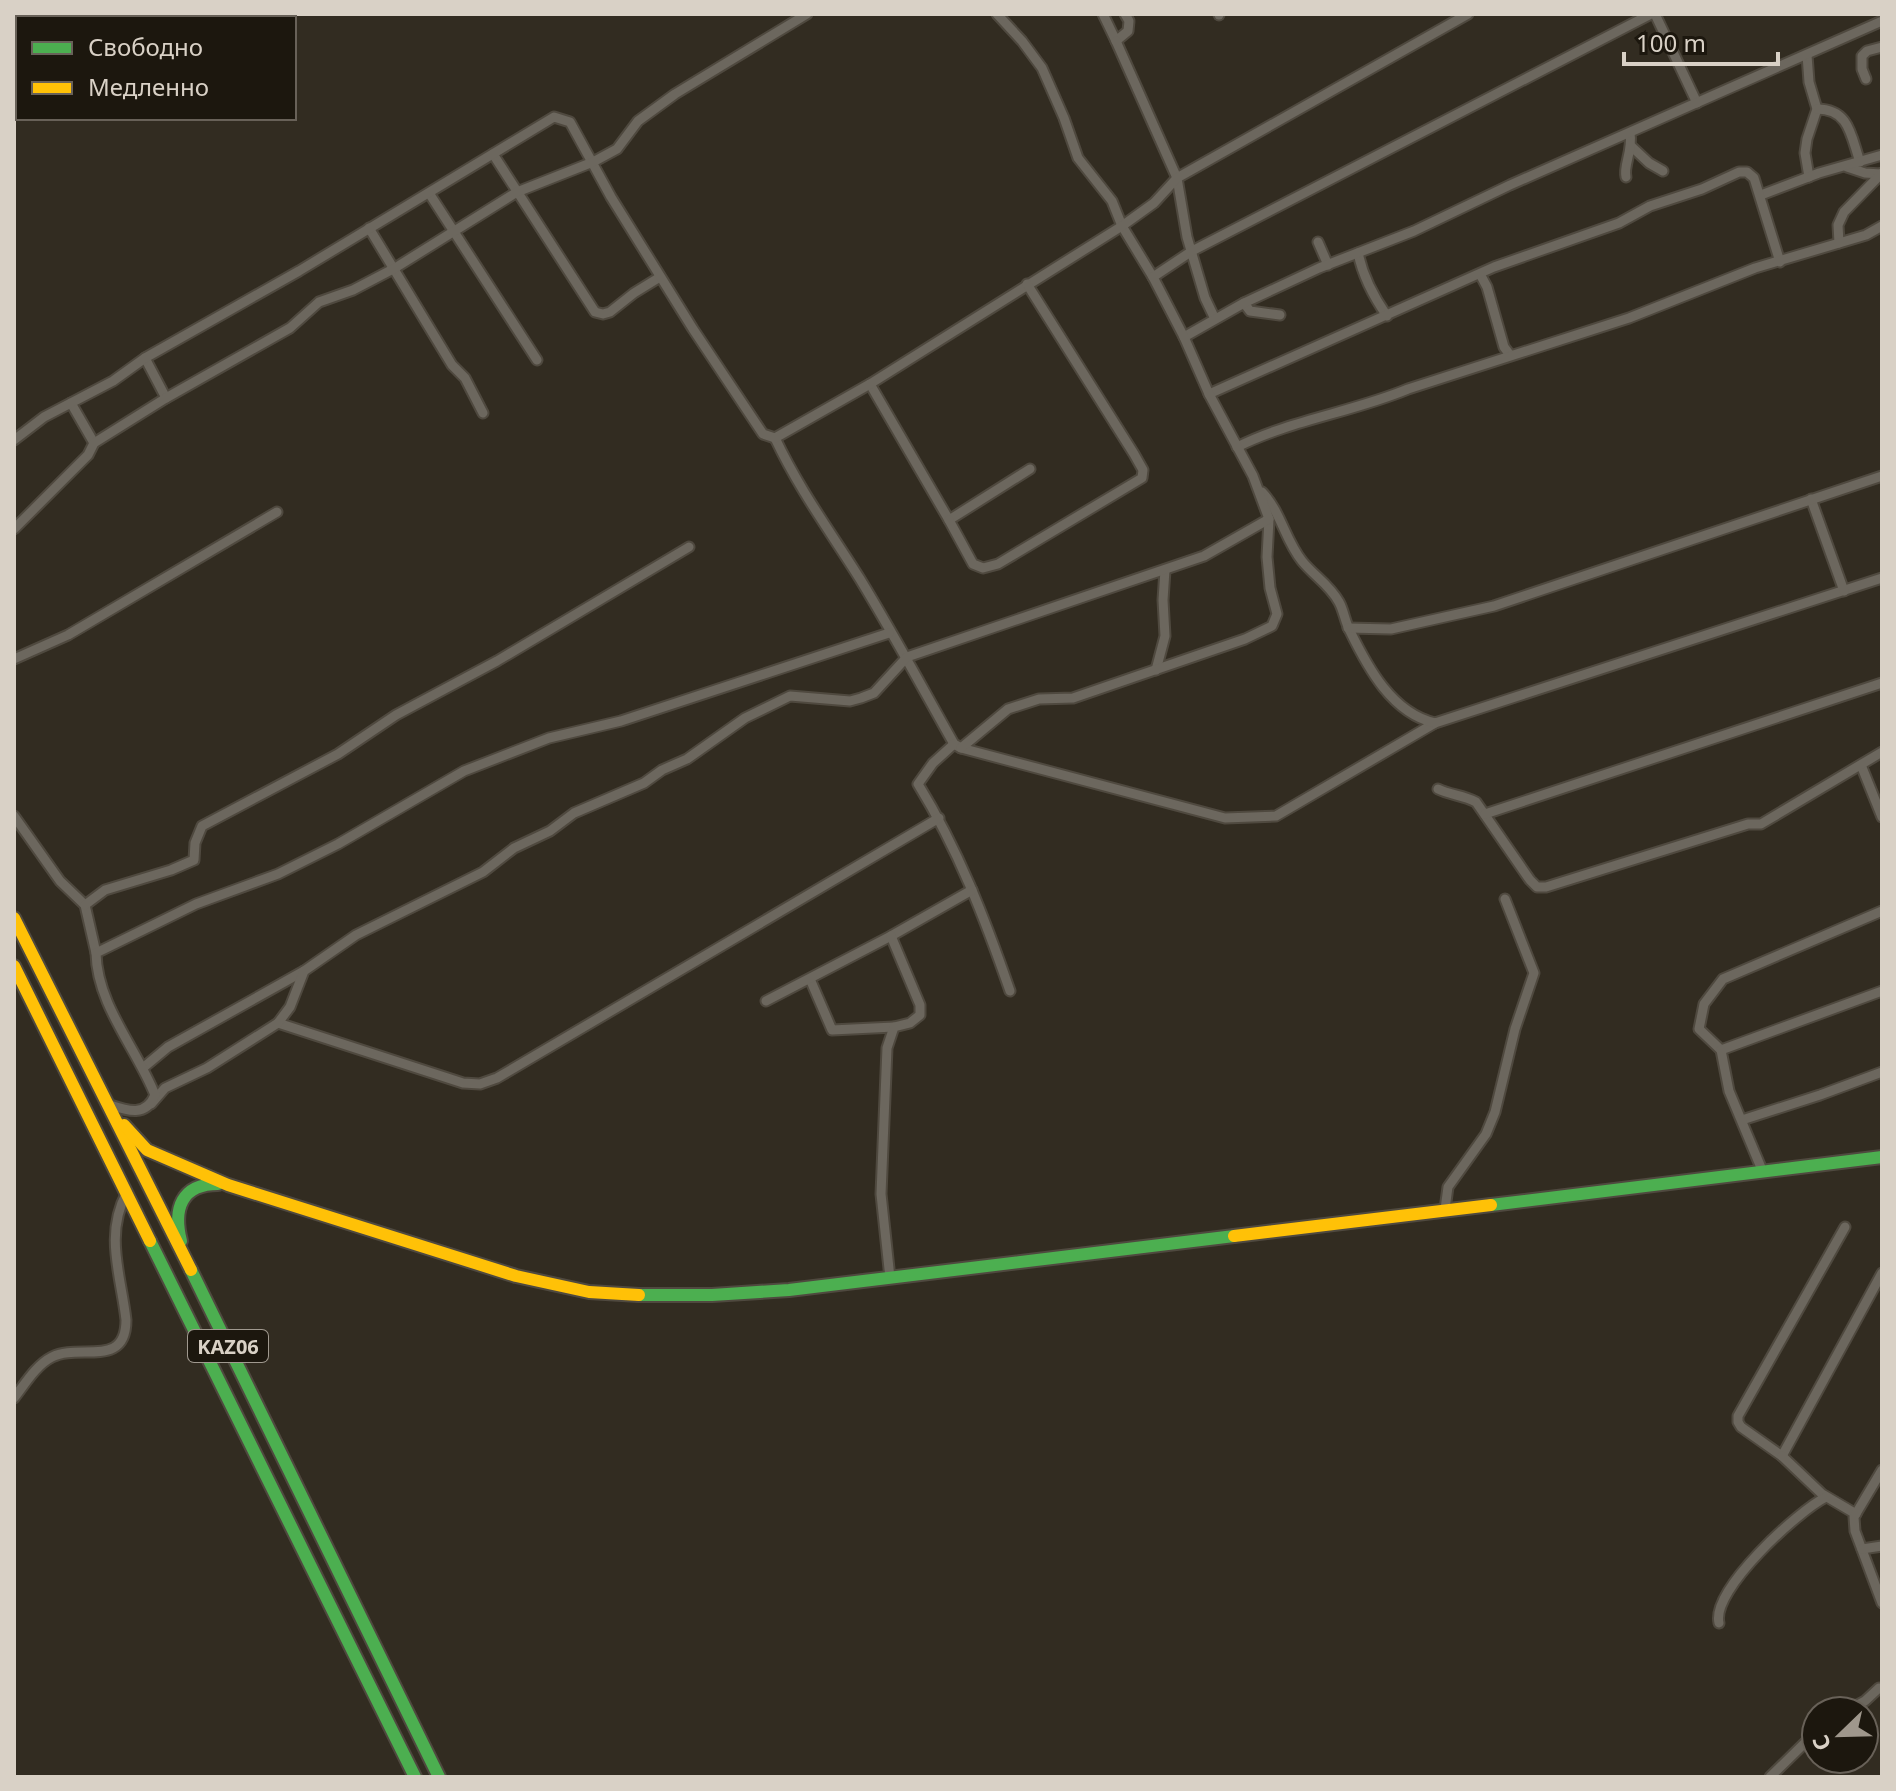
<svg xmlns="http://www.w3.org/2000/svg" width="1896" height="1791" font-family="'Noto Sans',sans-serif">
<style>
.lines{fill:none;stroke-linecap:round;stroke-linejoin:round}
.street-casing{stroke:#4f493f;stroke-width:13}
.fast-casing{stroke:#4f493f;stroke-width:16}
.slow-casing{stroke:#4f493f;stroke-width:16}
.street{stroke:#6c675e;stroke-width:9}
.fast{stroke:#4caf50;stroke-width:12}
.slow{stroke:#ffc107;stroke-width:12}
.labels{text-anchor:middle;dominant-baseline:central;stroke-width:7;stroke-linejoin:round;paint-order:stroke}
.shield{fill:#1c170e;stroke:#a0998f;stroke-width:2}
.shield-label{font-size:20px;font-weight:bold;fill:#d9d1c6}
</style>
<rect width="100%" height="100%" fill="#322c21"/>
<g class="lines">
<!-- street casing -->
<g class="street-casing">
<g id="street">
<polyline points="997,14 1022,41 1042,68 1064,118 1078,158 1112,201 1122,226 1153,277"/>
<polyline points="1103,14 1116,41 1128,31 1129,21 1125,14"/>
<polyline points="1219,14 1219,15"/>
<polyline points="1655,14 1697,103"/>
<polyline points="1116,41 1177,178 1187,237 1205,298 1215,319"/>
<polyline points="1807,55 1809,82 1817,109 1807,139 1805,153 1809,177"/>
<polyline points="1866,79 1862,69 1862,56 1867,51 1882,47"/>
<path d="M 1817,109 C 1850,109 1851,137 1860,162"/>
<polyline points="1632,147 1649,163 1663,171"/>
<polyline points="493,154 595,312 603,314 610,312 634,293 660,277"/>
<polyline points="1847,167 1865,173 1881,174"/>
<path d="M 1626,177 C 1623,165 1633,152 1630,133"/>
<polyline points="429,193 537,360"/>
<polyline points="1761,195 1819,173 1882,155"/>
<polyline points="369,228 452,365 465,378 483,413"/>
<polyline points="1318,242 1328,265"/>
<polyline points="1839,243 1838,225 1844,212 1882,173"/>
<path d="M 1358,253 C 1363,277 1373,296 1387,316"/>
<polyline points="1480,274 1487,287 1504,347 1510,355"/>
<polyline points="1244,303 1250,311 1280,315"/>
<polyline points="1184,337 1244,303 1319,268 1414,231 1510,185 1882,21"/>
<polyline points="145,358 166,398"/>
<polyline points="870,384 949,520 1030,469"/>
<polyline points="1209,394 1494,267 1619,223 1650,206 1702,189 1739,172 1747,172 1754,178 1780,262"/>
<polyline points="71,403 94,443"/>
<path d="M 775,438 C 800,491 830,531 860,579 C 893,633 923,689 954,744 L 961,748 L 1225,818 L 1276,816 L 1435,723"/>
<polyline points="14,440 44,417 113,381 145,358 299,271 554,117 570,122 611,197 693,329 763,434 775,438 870,384 1122,226 1154,203 1177,178 1468,14"/>
<path d="M 1237,447 C 1291,420 1353,412 1408,389 L 1629,318 L 1755,268 L 1866,235 L 1882,226"/>
<path d="M 1262,492 C 1281,512 1285,540 1302,561 C 1314,576 1329,584 1339,602 C 1344,611 1345,622 1350,631 C 1368,668 1392,713 1435,723 L 1882,578"/>
<polyline points="1811,499 1844,591"/>
<polyline points="949,520 973,564 983,568 998,564 1142,478 1143,470 1134,454 1027,284"/>
<polyline points="14,529 88,455 94,443 166,398 290,328 319,302 353,290 395,268 517,192 593,162 617,149 638,121 675,94 807,14"/>
<polyline points="1348,628 1391,629 1494,606 1882,476"/>
<polyline points="14,659 68,635 277,512"/>
<polyline points="1156,670 1165,636 1163,600 1165,570"/>
<path d="M 954,744 L 933,763 L 918,784 C 958,849 985,919 1010,991"/>
<polyline points="961,748 1008,709 1039,699 1073,698 1245,639 1272,626 1277,614 1270,588 1267,557 1269,519"/>
<polyline points="1861,765 1882,817"/>
<path d="M 1438,789 C 1450,795 1463,795 1476,802 L 1530,880 L 1537,887 L 1546,887 L 1748,824 L 1761,824 L 1882,752"/>
<polyline points="1485,814 1882,683"/>
<polyline points="14,816 60,881 85,905 96,953"/>
<polyline points="85,905 105,890 171,870 194,860 195,843 202,826 338,754 396,715 497,661 689,547"/>
<polyline points="810,979 832,1030 894,1027"/>
<polyline points="766,1001 891,936 972,890"/>
<polyline points="278,1023 463,1083 480,1084 497,1078 939,818"/>
<polyline points="1721,1050 1699,1029 1704,1004 1723,979 1882,911"/>
<polyline points="144,1067 168,1047 304,971"/>
<polyline points="151,1104 165,1088 207,1068 278,1023 290,1007 304,971 356,935 483,872 514,848 550,831 574,813 644,783 662,770 687,759 745,718 790,696 850,701 861,698 874,693 907,657 1204,556 1269,519 1253,476 1209,394 1184,337 1153,277 1192,251 1651,14"/>
<path d="M 110,1105 C 128,1111 146,1117 155,1095 C 137,1049 97,1005 96,953 L 196,904 L 278,874 L 338,844 L 464,771 L 549,738 L 621,721 L 889,633"/>
<polyline points="1742,1120 1820,1095 1882,1072"/>
<polyline points="1762,1170 1729,1091 1721,1050 1882,991"/>
<polyline points="1445,1209 1448,1187 1486,1134 1495,1112 1515,1029 1534,973 1505,899"/>
<polyline points="1845,1227 1738,1416 1738,1422 1741,1427 1782,1456 1882,1273"/>
<polyline points="890,1278 881,1194 887,1048 894,1027 910,1023 920,1015 920,1005 891,936"/>
<path d="M 14,1398 C 25,1384 36,1365 52,1357 C 79,1343 126,1369 126,1320 C 121,1275 104,1235 127,1192"/>
<polyline points="1782,1456 1822,1494 1856,1514"/>
<polyline points="1882,1470 1854,1517 1855,1531 1882,1603"/>
<polyline points="1862,1549 1882,1546"/>
<path d="M 1719,1623 C 1711,1590 1798,1511 1826,1497"/>
<polyline points="1846,1711 1865,1701 1879,1688"/>
<polyline points="1770,1777 1816,1732"/>
</g>
</g>
<!-- fast casing -->
<g class="fast-casing">
<g id="fast">
<polyline points="1491,1205 1882,1157"/>
<polyline points="150,1241 415,1777"/>
<path d="M 181,1241 C 173,1209 181,1184 218,1184"/>
<polyline points="191,1270 439,1777"/>
<polyline points="639,1295 712,1295 789,1290 1234,1236"/>
</g>
</g>
<!-- slow casing -->
<g class="slow-casing">
<g id="slow">
<polyline points="14,918 191,1270"/>
<polyline points="14,966 150,1241"/>
<polyline points="124,1125 147,1150 228,1185 516,1276 589,1292 639,1295"/>
<polyline points="1234,1236 1491,1205"/>
</g>
</g>
<!-- street -->
<use href="#street" class="street"/>
<!-- fast -->
<use href="#fast" class="fast"/>
<!-- slow -->
<use href="#slow" class="slow"/>
</g>
<g class="labels">
<!-- shield labels -->
<rect class="shield" x="188" y="1330" width="80" height="32" rx="6"/>
<g class="shield-label">
<text x="228" y="1346">KАZ06</text>
</g>
</g>
<!-- border -->
<rect width="1896" height="1791" fill="none" stroke="#d9d1c6" stroke-width="32"/>
<!-- legend -->
<rect x="16" y="16" width="280" height="104" fill="#1c170e" stroke="#686158" stroke-width="2"/>
<rect x="32" y="42" width="40" height="12" fill="#4caf50" stroke="#686158" stroke-width="2"/>
<text x="88" y="56" font-size="24" fill="#d9d1c6">Свободно</text>
<rect x="32" y="82" width="40" height="12" fill="#ffc107" stroke="#686158" stroke-width="2"/>
<text x="88" y="96" font-size="24" fill="#d9d1c6">Медленно</text>
<!-- north arrow -->
<g transform="translate(1840 1735) rotate(247)"><circle r="38" fill="#1c170e" stroke="#686158" stroke-width="2"/>
<path d="M0-6L14 30L0 20L-14 30Z" fill="#9f978c"/>
<text y="-12" font-size="22" font-weight="bold" text-anchor="middle" fill="#d9d1c6">С</text>
</g>
<!-- scale -->
<path d="M1624 52v12h154v-12" fill="none" stroke="#d9d1c6" stroke-width="4"/>
<text x="1636" y="52" font-size="24" fill="#d9d1c6" stroke="#1c170e" stroke-width="6" paint-order="stroke">100 m</text>
</svg>
